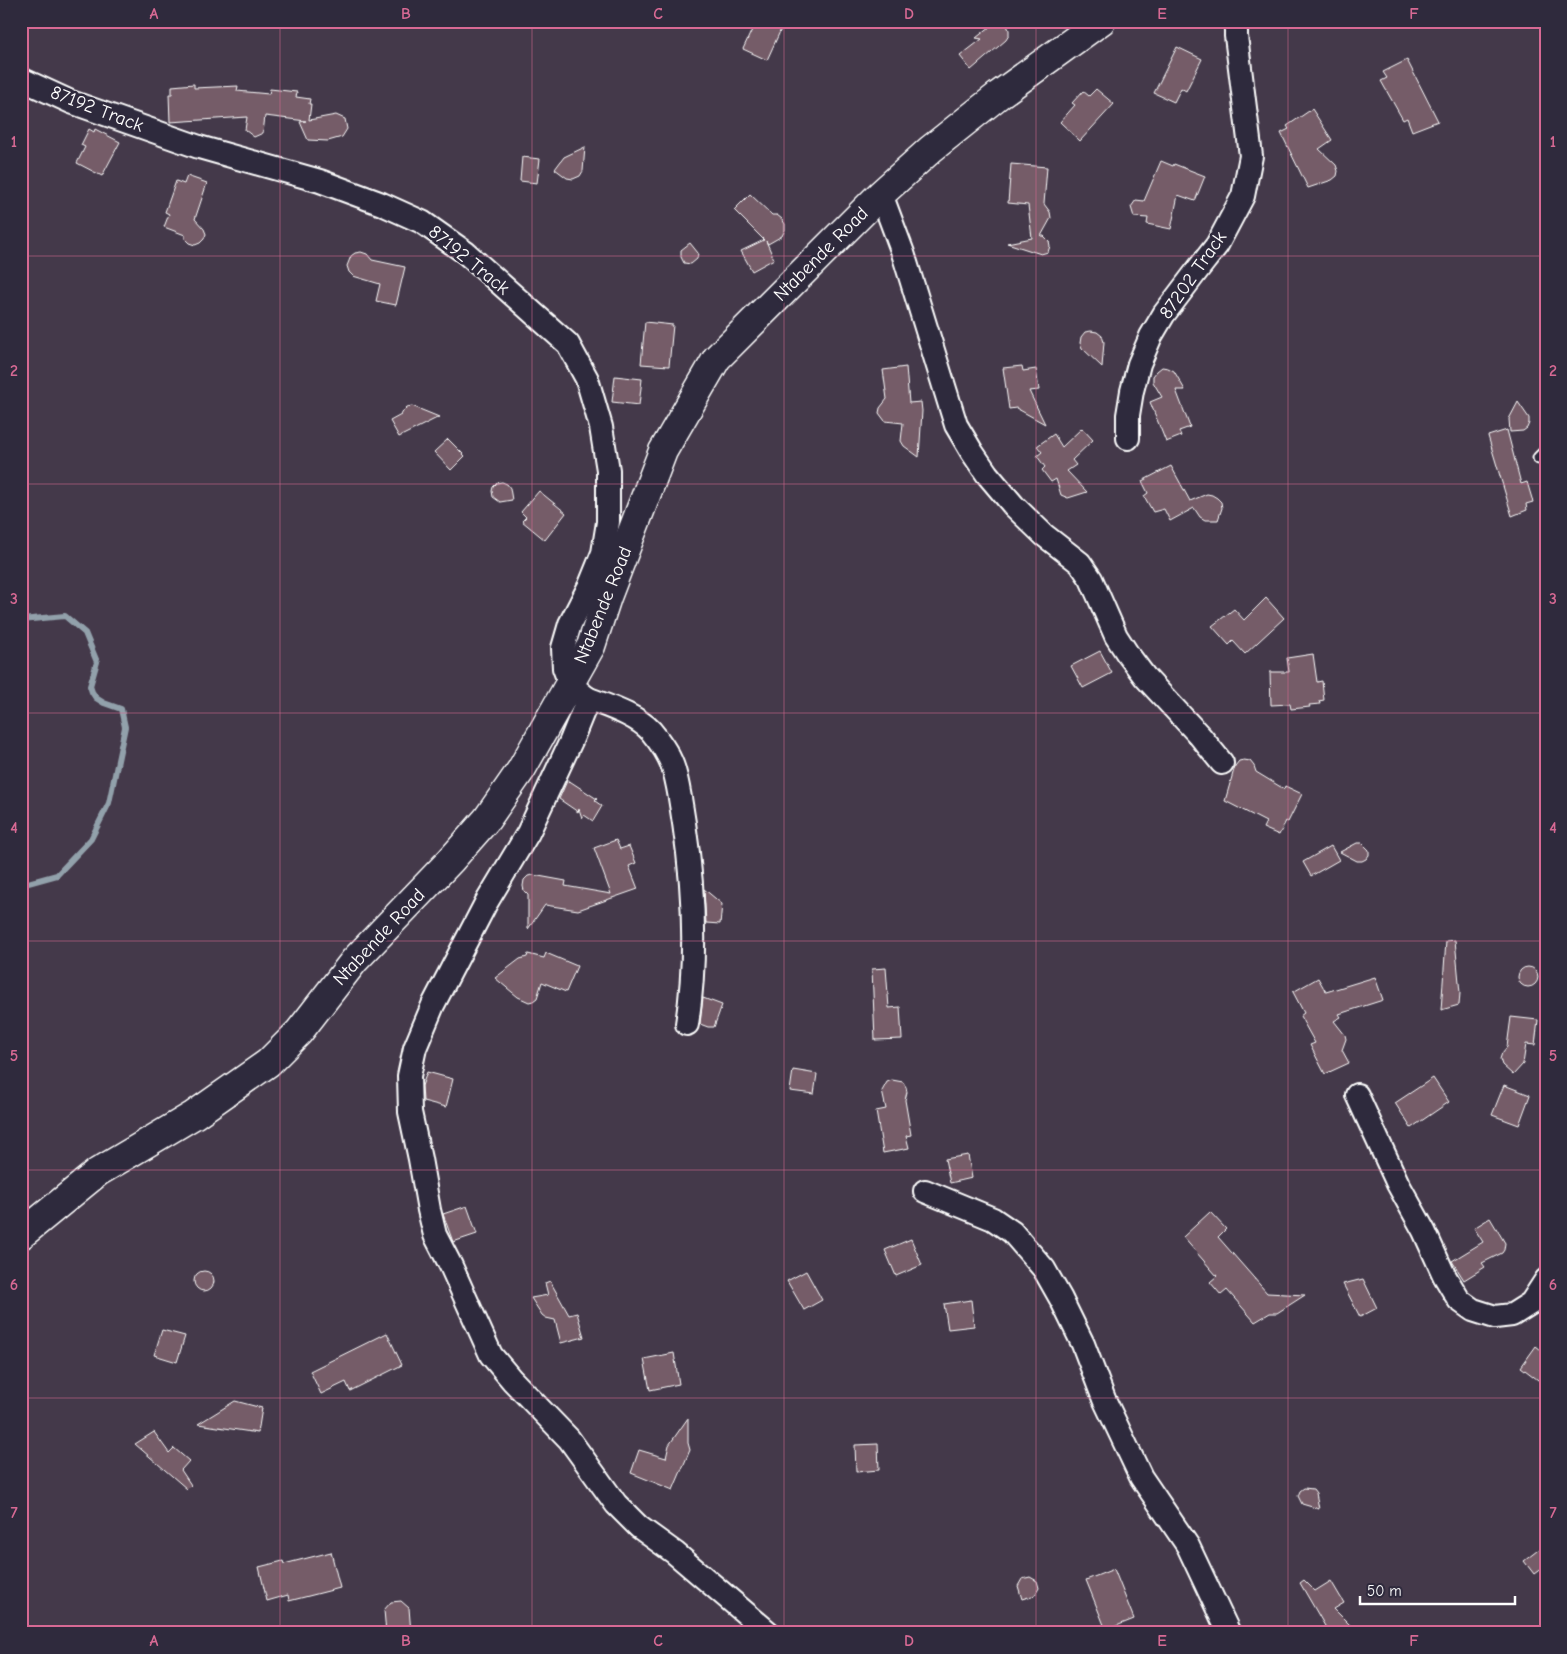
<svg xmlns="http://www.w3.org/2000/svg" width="1567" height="1654" font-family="'Comic Neue',sans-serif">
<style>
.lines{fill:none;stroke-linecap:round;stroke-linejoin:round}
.stream{stroke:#92a1ab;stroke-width:6}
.building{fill:#755c68;stroke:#fff}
.lane-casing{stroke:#fff;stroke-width:15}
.street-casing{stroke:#fff;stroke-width:26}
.secondary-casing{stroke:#fff;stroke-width:31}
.lane{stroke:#2f2a3d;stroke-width:11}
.street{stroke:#2f2a3d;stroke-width:22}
.secondary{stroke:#2f2a3d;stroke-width:28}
.grid{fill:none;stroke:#d76994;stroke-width:1;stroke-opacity:0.55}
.labels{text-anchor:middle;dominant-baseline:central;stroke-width:5;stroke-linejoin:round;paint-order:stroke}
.street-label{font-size:19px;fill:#fff;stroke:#2f2a3d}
.neatline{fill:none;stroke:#d76994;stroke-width:2}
.grid-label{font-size:16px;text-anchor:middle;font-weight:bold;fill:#d76994}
</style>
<rect width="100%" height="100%" fill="#44394a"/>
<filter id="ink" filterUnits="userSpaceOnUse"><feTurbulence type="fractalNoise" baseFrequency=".02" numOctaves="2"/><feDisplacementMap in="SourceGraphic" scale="10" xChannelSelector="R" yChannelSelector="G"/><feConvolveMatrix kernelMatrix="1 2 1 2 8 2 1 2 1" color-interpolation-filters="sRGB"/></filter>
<g filter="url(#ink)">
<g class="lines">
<!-- stream -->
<polyline class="stream" points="21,620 65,616 85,633 97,662 90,686 92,692 96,698 104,703 121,709 125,727 109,803 91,839 57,875 21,885"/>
</g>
<!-- building -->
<g class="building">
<polygon points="756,21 769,21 782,27 767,60 743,49"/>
<polygon points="996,22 1002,22 1007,25 1009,30 1009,35 1006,40 971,70 960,56 982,39 976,38"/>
<polygon points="1177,47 1202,59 1186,91 1181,88 1174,102 1154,93"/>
<polygon points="1407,60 1438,121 1412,131 1407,118 1403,120 1381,81 1387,78 1383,72"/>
<polygon points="194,84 194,88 238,86 237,91 269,94 270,89 297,92 296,97 310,99 309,104 311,104 309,120 336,115 345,119 347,129 342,137 328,141 308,140 300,122 306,121 265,116 263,133 254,137 245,130 247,117 170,122 169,94 172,94 172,86"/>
<polygon points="1096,89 1114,104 1080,141 1060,122 1075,105 1072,103 1083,91 1089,96"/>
<polygon points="1312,109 1332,140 1319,149 1336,165 1338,171 1337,176 1332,180 1308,188 1281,133 1289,129 1287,126"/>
<polygon points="89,129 94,132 95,129 120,142 102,176 77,163 85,147 81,145"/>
<polygon points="585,147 583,171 580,176 573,179 567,178 555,169 564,157"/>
<polygon points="522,157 540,159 537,183 520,181"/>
<polygon points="1161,161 1173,166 1174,164 1205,176 1195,201 1178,195 1171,229 1147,224 1148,218 1134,217 1131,207 1136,200 1144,201"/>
<polygon points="1011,164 1047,167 1044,204 1050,212 1051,218 1041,236 1044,236 1049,241 1050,246 1048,252 1041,254 1007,243 1032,238 1028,205 1008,203"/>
<polygon points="187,176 207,183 195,219 204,229 206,234 204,239 200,243 195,245 189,243 185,239 185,235 164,227 169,214 165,212 176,181 184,184"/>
<polygon points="750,194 772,215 777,215 782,219 785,224 785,230 782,236 768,244 766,241 774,259 752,271 741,251 764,240 734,210"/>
<polygon points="690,243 698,253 697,259 691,264 684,263 681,257 681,250"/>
<polygon points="361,252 367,254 372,260 405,267 396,305 376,301 380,284 353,276 349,272 347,266 351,256 355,253"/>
<polygon points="645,322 673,325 669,366 641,364"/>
<polygon points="1091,331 1097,332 1102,336 1104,342 1102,367 1082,348 1080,343 1081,337 1085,332"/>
<polygon points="1022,366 1023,371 1036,369 1039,390 1029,391 1045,424 1016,408 1009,409 1003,368"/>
<polygon points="906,367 909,403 921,402 922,411 919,457 904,446 901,441 903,423 885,421 879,413 880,408 887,399 883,370"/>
<polygon points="1162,367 1168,368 1174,371 1185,390 1176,390 1190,427 1179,431 1181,436 1166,442 1150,402 1162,397 1153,382 1153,376 1157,371"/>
<polygon points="615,376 642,379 639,405 612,402"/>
<polygon points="1518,402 1529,418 1529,423 1527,428 1523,431 1510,432 1509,419"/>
<polygon points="412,406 439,417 399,437 390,421 401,415 404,410 407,407"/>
<polygon points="1082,428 1093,440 1072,460 1076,465 1067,471 1087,492 1068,498 1061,495 1056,479 1051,482 1042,470 1045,467 1037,456 1042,452 1037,446 1054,434 1062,447"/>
<polygon points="1507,430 1521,484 1527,482 1533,502 1526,504 1527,510 1512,516 1488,436"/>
<polygon points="448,439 465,456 451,470 434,452"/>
<polygon points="1171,466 1190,501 1207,494 1212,495 1217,498 1221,502 1222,508 1218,520 1205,520 1200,517 1194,508 1170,521 1164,509 1153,512 1144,496 1148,493 1142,481"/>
<polygon points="502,482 507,484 510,488 512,500 500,502 493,497 492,491 493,487 497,483"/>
<polygon points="539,491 566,513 545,540 522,521 526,517 521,512"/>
<polygon points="1266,598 1284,618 1245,654 1233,641 1229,645 1212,626 1234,609 1244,620"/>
<polygon points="1100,651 1112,673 1083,688 1071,666"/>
<polygon points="1313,654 1317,682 1322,681 1324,700 1319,701 1320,704 1309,705 1310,707 1291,709 1290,704 1271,705 1270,672 1289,672 1287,658"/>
<polygon points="1244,760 1250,761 1254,766 1256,772 1284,789 1285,786 1302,794 1288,822 1286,821 1279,835 1263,828 1266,822 1225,801 1235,766 1239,761"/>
<polygon points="568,780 597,799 595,801 602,806 593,821 584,815 582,818 579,809 578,812 559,799 567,781 569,783"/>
<polygon points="616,840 620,849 629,846 636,863 629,866 638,889 578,910 545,905 528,929 528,895 524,891 523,886 524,880 528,876 533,875 566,881 565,886 611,894 594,848"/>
<polygon points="1357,843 1362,843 1369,850 1369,855 1366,859 1362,861 1357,861 1340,852"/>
<polygon points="1331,846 1339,860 1311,876 1303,862"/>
<polygon points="704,889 722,904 720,924 706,923"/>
<polygon points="1455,940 1460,993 1459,1005 1441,1010 1446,941"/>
<polygon points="546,953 577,966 566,992 542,982 537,998 533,1001 529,1002 518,997 495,978 520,959 527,957 528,954 544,958"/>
<circle cx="1528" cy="977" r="10"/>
<polygon points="886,968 889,1008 900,1007 902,1039 875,1040 872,969"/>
<polygon points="1375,977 1383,1000 1339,1014 1341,1017 1334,1021 1345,1035 1346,1039 1342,1050 1349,1063 1325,1074 1310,1045 1315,1043 1300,1016 1304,1013 1293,992 1318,978 1326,992"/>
<polygon points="703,998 722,1005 714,1027 708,1027 700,1024"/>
<polygon points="1511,1017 1538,1020 1535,1045 1526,1044 1523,1064 1513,1075 1502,1065 1500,1059 1502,1053 1507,1047"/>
<polygon points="793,1070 817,1074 814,1094 790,1091"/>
<polygon points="427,1072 453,1079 446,1107 423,1101 422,1086"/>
<polygon points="1433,1078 1449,1102 1411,1128 1395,1103"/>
<polygon points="892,1080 903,1082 906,1087 907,1092 905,1100 911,1135 906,1136 909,1148 883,1153 876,1111 886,1109 882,1091 887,1082"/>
<polygon points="1504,1085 1530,1095 1519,1125 1492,1115"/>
<polygon points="968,1155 972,1178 950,1183 945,1159"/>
<polygon points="467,1206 477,1234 453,1242 443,1214"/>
<polygon points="1210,1212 1226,1229 1218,1237 1267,1293 1305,1295 1277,1313 1270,1313 1255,1322 1227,1290 1221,1295 1210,1282 1217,1276 1183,1237"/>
<polygon points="1490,1218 1505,1243 1504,1250 1502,1253 1482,1263 1485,1267 1464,1280 1452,1261 1483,1242 1474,1228"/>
<polygon points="911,1239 922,1265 896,1276 885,1250"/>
<polygon points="806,1271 822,1300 804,1310 787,1281"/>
<circle cx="204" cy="1281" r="10"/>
<polygon points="1363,1279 1377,1308 1360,1317 1343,1284"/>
<polygon points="550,1281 569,1315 577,1313 584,1337 561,1343 555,1320 546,1318 542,1315 531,1298 548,1295 545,1283"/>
<polygon points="971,1300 974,1326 948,1329 944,1304"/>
<polygon points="162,1330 185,1336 177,1362 154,1355"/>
<polygon points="387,1333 402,1365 350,1391 346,1382 321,1394 310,1371"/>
<polygon points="1536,1346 1546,1354 1546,1386 1521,1367"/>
<polygon points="674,1353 679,1384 650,1390 644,1359"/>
<polygon points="235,1401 262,1408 258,1433 198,1424"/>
<polygon points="688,1418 688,1443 690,1450 673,1490 631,1473 639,1450 666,1458 669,1445"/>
<polygon points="154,1432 169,1453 174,1448 189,1461 181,1470 191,1485 187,1489 135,1444"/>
<polygon points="878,1444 879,1470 856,1472 855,1445"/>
<polygon points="1304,1488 1313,1489 1316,1493 1319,1509 1302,1504 1298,1496 1300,1491"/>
<polygon points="1546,1544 1546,1565 1534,1574 1524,1561"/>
<polygon points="331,1552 340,1588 289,1601 288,1595 267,1601 259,1567 283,1561 284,1564"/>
<polygon points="1114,1569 1134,1619 1106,1630 1086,1580"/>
<polygon points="1030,1577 1037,1581 1039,1588 1035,1595 1022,1599 1018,1586 1022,1579"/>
<polygon points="1304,1580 1315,1591 1331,1581 1344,1603 1334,1609 1358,1633 1329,1633 1300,1583"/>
<polygon points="401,1601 409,1608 411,1633 386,1633 384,1610 391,1602"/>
</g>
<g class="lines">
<!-- lane casing -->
<g class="lane-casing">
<polyline id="lane" points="1539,458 1546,451"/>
</g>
<!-- street casing -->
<g class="street-casing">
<g id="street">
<polyline points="21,79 71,102 199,147 320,181 382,204 422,222 466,253 568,344 587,379 601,427 608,470 608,522 603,553 590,585 570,624 563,648 564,668 570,684 587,698 584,709 571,741 528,833 486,903 433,1005 415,1048 409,1076 410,1112 420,1159 429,1210 435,1235 451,1266 491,1355 512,1380 569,1439 616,1504 639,1527 675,1553 769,1633"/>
<polyline points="881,194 903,253 956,425 972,452 987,474 1014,506 1044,535 1080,563 1091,579 1116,636 1127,653 1145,677 1200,736 1222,763"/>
<polyline points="1128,438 1128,415 1132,391 1139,364 1151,336 1164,314 1199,268 1217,245 1243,196 1251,156 1236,36 1236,21"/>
<path d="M 587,698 C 607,706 636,715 651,731 C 661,743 670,756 674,770 C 679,787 681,805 684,823 C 694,889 697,958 687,1024"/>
<polyline points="1357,1095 1398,1184 1424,1231 1444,1275 1459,1300 1473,1310 1495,1317 1512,1315 1531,1303 1546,1280"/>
<polyline points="925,1191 993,1219 1012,1232 1044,1269 1061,1299 1083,1344 1104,1399 1141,1477 1188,1546 1229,1633"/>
</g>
</g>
<!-- secondary casing -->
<g class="secondary-casing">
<polyline id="secondary" points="21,1235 98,1172 194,1115 268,1063 299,1032 354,961 451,860 487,819 521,770 591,646 607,597 663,451 717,358 881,194 931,149 1000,94 1101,21"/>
</g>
<!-- lane -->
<use href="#lane" class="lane"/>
<!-- street -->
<use href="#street" class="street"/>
<!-- secondary -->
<use href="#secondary" class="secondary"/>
</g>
</g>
<!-- grid -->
<path class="grid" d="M 280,21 L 280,1633M 532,21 L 532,1633M 784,21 L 784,1633M 1036,21 L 1036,1633M 1288,21 L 1288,1633M 21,256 L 1546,256M 21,484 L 1546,484M 21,713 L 1546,713M 21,941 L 1546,941M 21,1170 L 1546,1170M 21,1398 L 1546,1398"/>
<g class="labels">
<!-- street labels -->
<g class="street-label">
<text transform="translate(97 109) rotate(21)">87192 Track</text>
<text transform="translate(821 254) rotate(-45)">Ntabende Road</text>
<text transform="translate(469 260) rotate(39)">87192 Track</text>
<text transform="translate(1193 275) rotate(-55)">87202 Track</text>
<text transform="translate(603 605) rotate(-68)">Ntabende Road</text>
<text transform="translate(379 937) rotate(-47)">Ntabende Road</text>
</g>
</g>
<!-- margin -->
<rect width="1567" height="1654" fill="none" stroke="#2f2a3d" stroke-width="55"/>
<!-- scale -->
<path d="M1360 1596v8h155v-8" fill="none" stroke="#ffffff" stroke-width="2.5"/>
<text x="1367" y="1596" font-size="15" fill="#ffffff" stroke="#2f2a3d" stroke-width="4" paint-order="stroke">50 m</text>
<rect x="28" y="28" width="1512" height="1598" class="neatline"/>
<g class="grid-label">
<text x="154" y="19">A</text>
<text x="406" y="19">B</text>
<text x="658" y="19">C</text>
<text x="909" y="19">D</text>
<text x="1162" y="19">E</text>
<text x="1414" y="19">F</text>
<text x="14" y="147">1</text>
<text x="1553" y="147">1</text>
<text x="14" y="376">2</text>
<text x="1553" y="376">2</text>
<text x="14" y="604">3</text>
<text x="1553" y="604">3</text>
<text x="14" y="833">4</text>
<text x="1553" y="833">4</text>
<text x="14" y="1061">5</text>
<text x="1553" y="1061">5</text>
<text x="14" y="1290">6</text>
<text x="1553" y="1290">6</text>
<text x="14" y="1518">7</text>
<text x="1553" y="1518">7</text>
<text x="154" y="1646">A</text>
<text x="406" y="1646">B</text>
<text x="658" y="1646">C</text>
<text x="909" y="1646">D</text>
<text x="1162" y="1646">E</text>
<text x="1414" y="1646">F</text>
</g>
</svg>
